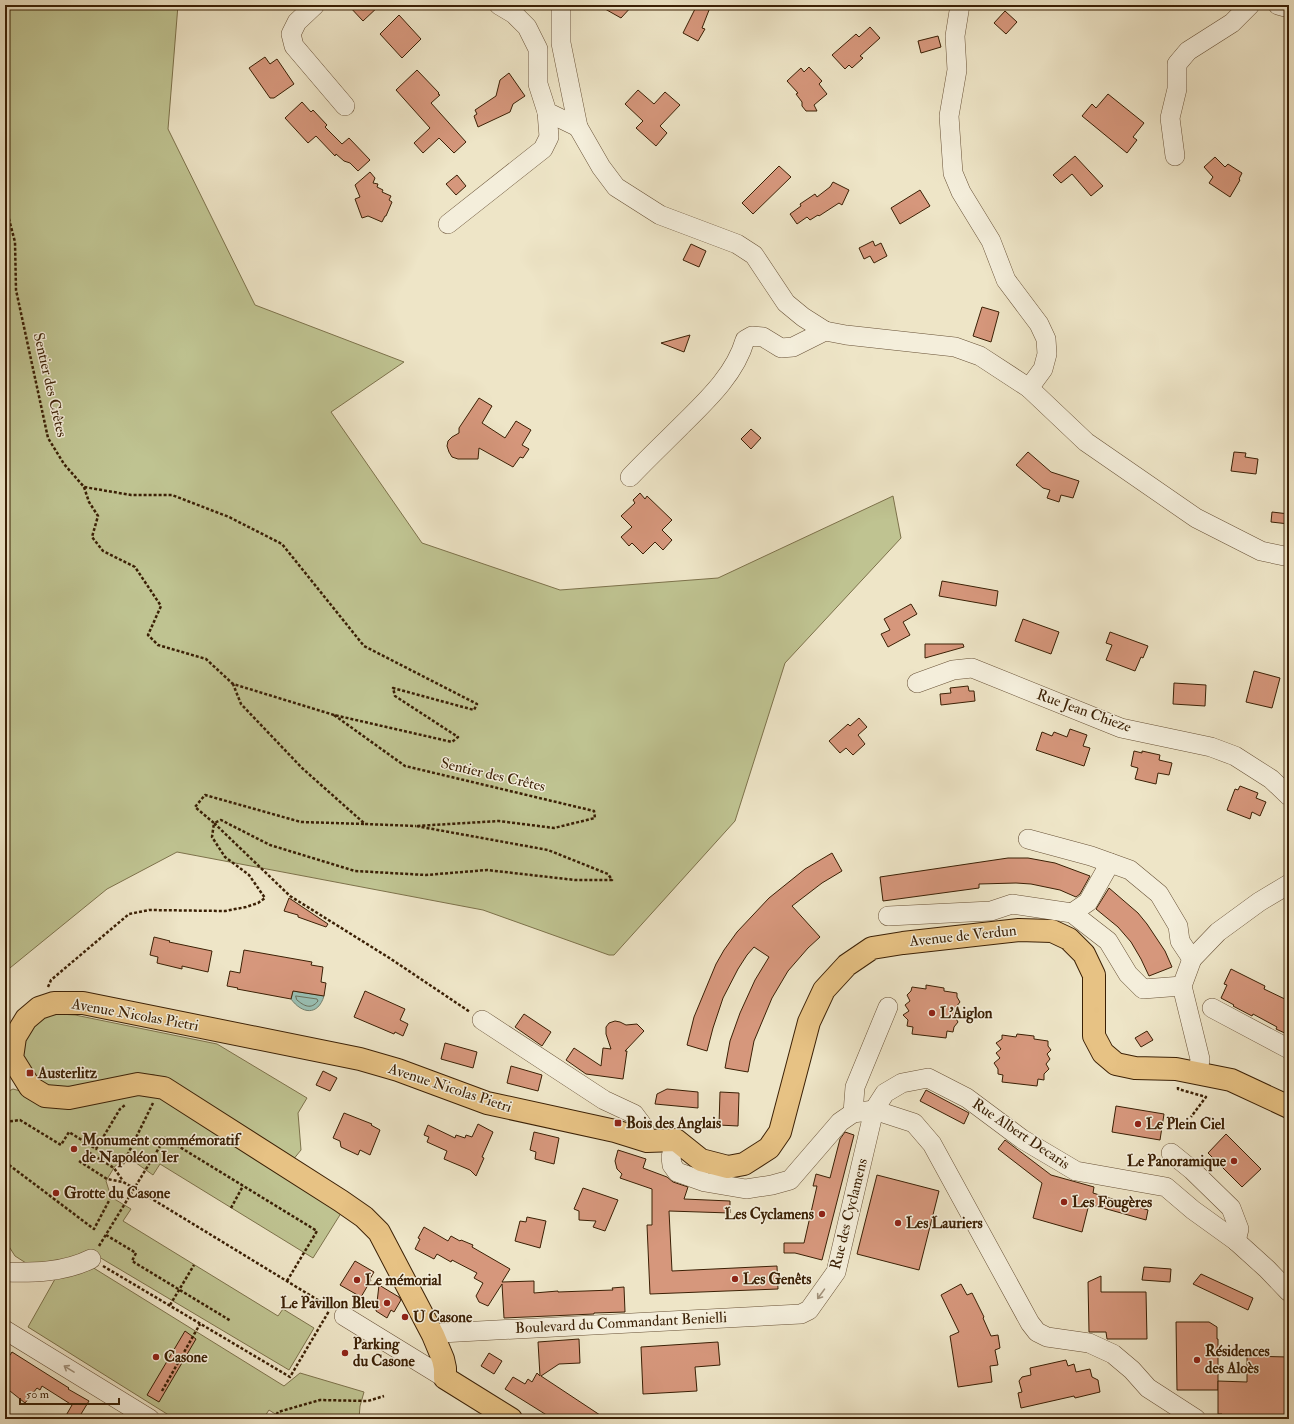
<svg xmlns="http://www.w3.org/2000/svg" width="1294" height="1424" font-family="'IM FELL Double Pica',serif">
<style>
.green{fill:#bfc391;stroke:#7d724b}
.water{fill:#99bfb3;stroke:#737f6d}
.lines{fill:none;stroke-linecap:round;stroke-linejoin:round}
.shore{stroke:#6a705c;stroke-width:1}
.building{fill:#d6977c;stroke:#3b2005}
.minor-casing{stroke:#685136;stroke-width:20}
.major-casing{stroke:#3b2005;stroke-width:24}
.path{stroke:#3b2005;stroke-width:2.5;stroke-dasharray:3 2;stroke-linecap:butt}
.minor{stroke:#f4eedb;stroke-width:19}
.major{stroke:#e7c284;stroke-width:22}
.oneway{stroke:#a1917b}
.poi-dot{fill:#8f2418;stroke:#f4eedb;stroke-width:1.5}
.labels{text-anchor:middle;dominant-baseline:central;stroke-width:3;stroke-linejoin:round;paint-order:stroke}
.street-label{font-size:15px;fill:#3b2005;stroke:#f4eedb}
.poi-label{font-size:15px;font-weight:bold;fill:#3b2005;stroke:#f4eedb;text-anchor:start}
</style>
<rect width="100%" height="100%" fill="#eee5c7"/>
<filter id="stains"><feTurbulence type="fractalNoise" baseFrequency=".005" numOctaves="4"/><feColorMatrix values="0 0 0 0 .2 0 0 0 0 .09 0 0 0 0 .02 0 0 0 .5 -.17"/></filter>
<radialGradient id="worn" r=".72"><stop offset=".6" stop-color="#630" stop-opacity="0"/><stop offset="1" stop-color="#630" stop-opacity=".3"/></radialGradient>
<!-- green -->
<g class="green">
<polygon points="5,5 178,5 168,129 255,305 404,362 331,412 422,543 560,590 718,578 893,496 901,538 785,663 735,821 614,955 609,955 483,910 177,852 107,889 5,972"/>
<polygon points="59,1014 75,1015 217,1044 307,1098 298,1113 301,1150 292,1161 154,1075 134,1074 70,1090 54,1088 32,1076 21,1056 30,1026 48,1015"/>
<polygon points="13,1089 24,1092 104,1097 155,1093 343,1210 313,1258 160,1164 153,1175 132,1160 115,1166 106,1181 111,1197 131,1209 123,1221 278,1316 283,1309 314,1328 289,1370 89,1251 75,1262 26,1263 15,1256 8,1245 5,1235 5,1093"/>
<polygon points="92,1267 284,1386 300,1373 364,1392 360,1406 359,1419 283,1419 269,1410 263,1419 175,1419 28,1327 59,1272"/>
</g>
<!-- water -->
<path class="water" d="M 293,991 L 324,996 C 318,1016 302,1014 291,999 Z"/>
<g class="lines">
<!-- shore -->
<path class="shore" d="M 296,996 L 317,999 L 318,1001 C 311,1010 304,1006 297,1000 Z"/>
</g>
<!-- building -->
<g class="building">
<polygon points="348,5 380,5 363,21"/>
<polygon points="598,5 633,5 621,18"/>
<polygon points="697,5 711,5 702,28 705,29 698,41 683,33"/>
<polygon points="1005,11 1017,22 1006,34 994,23"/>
<polygon points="399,15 421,39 402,58 380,34"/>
<polygon points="870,27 880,38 860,56 863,58 852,68 849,65 845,69 832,55 856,34 859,37"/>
<polygon points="938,36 941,47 921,53 918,41"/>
<polygon points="265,57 270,64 277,59 294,84 274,98 270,98 249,68"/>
<polygon points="809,67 822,81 819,84 827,94 814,105 817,111 806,111 802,106 802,102 796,94 798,93 787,81 801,68 804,72"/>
<polygon points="417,70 439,93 438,94 440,95 431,103 466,142 454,153 439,138 423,153 414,143 430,128 396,90"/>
<polygon points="509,73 525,96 513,104 510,112 478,127 474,116 477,114 475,110 496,96 500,80"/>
<polygon points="638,90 654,104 665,92 680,105 660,126 667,133 656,146 636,128 643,121 625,104"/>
<polygon points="1108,94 1144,123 1133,137 1137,140 1127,153 1082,116 1092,104 1096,108"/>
<polygon points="302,102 311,112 313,110 327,125 325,127 342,144 349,138 370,160 358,171 350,163 344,161 336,154 335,156 316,136 308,143 285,118"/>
<polygon points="1075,156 1103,186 1091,196 1072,174 1061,183 1053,175"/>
<polygon points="1215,157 1225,167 1228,164 1242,173 1239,179 1240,180 1230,197 1209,183 1213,177 1204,167"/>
<polygon points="779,166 791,177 753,214 742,203"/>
<polygon points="370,172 375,178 373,183 378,184 377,187 383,190 382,192 391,196 389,200 392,202 386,216 385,216 382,222 368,216 362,218 355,199 360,197 355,185"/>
<polygon points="457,175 466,186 456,195 446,184"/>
<polygon points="833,182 849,190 842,205 839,203 819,216 818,215 810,220 807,217 797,224 790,214 801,206 800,204 815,194 817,197 830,187"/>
<polygon points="920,190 930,206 900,224 891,208"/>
<polygon points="873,241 875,246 881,243 887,256 874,263 870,256 864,259 859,248"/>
<polygon points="691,244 706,251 699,267 683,260"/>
<polygon points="982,307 999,312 991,342 973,336"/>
<polygon points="690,335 684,352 661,343"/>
<polygon points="479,398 492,406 482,423 505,438 516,421 531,430 522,445 529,449 523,458 520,457 513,467 479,448 478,459 458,459 452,457 449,452 447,446 448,441 452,437 459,433 459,428"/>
<polygon points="751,429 761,438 751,449 741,439"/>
<polygon points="1028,452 1051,472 1079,481 1073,498 1061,495 1059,502 1047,498 1050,490 1043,488 1016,465"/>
<polygon points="1234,452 1246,453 1245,457 1258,459 1256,474 1231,471"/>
<polygon points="640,493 645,499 647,496 672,520 662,530 672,540 663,550 655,542 643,554 632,543 629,546 621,537 632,527 621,516 635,503 633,500"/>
<polygon points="1272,512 1289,514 1289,524 1271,522"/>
<polygon points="942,581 998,591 996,606 939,596"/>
<polygon points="911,604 917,614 903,622 910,635 888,647 881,634 890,630 884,619"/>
<polygon points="1023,619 1059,632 1051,654 1015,641"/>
<polygon points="1110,632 1148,646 1143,658 1141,657 1135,671 1106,660 1112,645 1106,643"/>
<polygon points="925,644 963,644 964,647 925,658"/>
<polygon points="1254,671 1280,678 1272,708 1246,702"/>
<polygon points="1174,683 1206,685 1205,706 1173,704"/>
<polygon points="968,686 969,691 974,691 975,701 941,705 940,694 951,693 950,688"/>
<polygon points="859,718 867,727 858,735 865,744 853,755 846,748 840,753 829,741 848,724 850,726"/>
<polygon points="1070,729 1087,735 1083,746 1090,748 1084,766 1036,750 1042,732 1052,736 1054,732 1067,737"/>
<polygon points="1134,751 1142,753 1142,751 1160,755 1159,760 1172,763 1169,775 1158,773 1156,784 1135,779 1138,768 1131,766"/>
<polygon points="1240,786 1258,793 1256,798 1266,802 1260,816 1252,812 1250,819 1227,810 1235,789 1238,790"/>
<polygon points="832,853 842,871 822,883 792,906 820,937 808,948 788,971 772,998 754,1041 748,1072 725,1068 730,1041 740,1013 755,980 769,957 754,947 747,955 738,969 723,998 713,1028 707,1051 687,1045 694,1017 716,964 724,950 737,932 769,898 805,869"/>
<polygon points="1008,858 1028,858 1055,863 1090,876 1080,894 1076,897 1060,890 1031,884 1016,883 979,884 979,888 883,901 880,877"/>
<polygon points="1109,888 1138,913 1147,924 1165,951 1172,967 1149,976 1141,959 1131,942 1118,927 1096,909"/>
<polygon points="289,898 328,924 326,927 298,917 298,915 284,911"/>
<polygon points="154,937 170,941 169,942 212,951 208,972 182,966 182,969 157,963 158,957 150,955"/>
<polygon points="244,950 312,962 311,965 323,967 321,982 326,983 324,996 293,991 291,999 237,989 238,988 227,986 230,971 240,973"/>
<polygon points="1231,969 1265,986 1264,989 1289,1001 1289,1035 1276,1029 1277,1027 1253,1014 1252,1016 1233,1006 1234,1005 1221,998 1227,985 1224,984"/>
<polygon points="926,985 944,988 944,991 957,993 957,997 960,1002 956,1007 960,1012 955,1017 958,1022 954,1027 953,1032 947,1031 946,1038 912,1034 913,1027 907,1026 908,1020 903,1015 909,1011 905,1005 910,1001 907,995 911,991 912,987 926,989"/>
<polygon points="365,991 405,1009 400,1020 408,1024 403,1036 395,1032 394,1034 354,1017"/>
<polygon points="524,1014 551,1032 542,1046 515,1027"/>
<polygon points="615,1021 620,1022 626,1025 637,1024 644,1031 625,1051 627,1051 623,1079 586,1074 566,1060 574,1048 601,1066 603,1048 611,1049 606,1034 606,1027 609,1023"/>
<polygon points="1147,1031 1153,1040 1141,1047 1135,1038"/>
<polygon points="1017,1034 1034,1036 1034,1039 1048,1041 1048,1046 1051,1050 1047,1054 1050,1059 1046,1064 1049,1069 1044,1074 1044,1080 1038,1079 1037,1086 1002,1082 1003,1075 998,1074 998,1069 994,1063 1000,1058 996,1053 1001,1049 996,1043 1002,1039 1002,1035 1016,1037"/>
<polygon points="445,1043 477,1052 473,1068 441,1059"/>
<polygon points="511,1066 542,1075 538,1091 507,1083"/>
<polygon points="323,1071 337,1078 330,1091 316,1085"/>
<polygon points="667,1089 698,1092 698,1108 655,1104 657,1094"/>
<polygon points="926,1090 969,1113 964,1124 920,1101"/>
<polygon points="720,1092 739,1093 738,1126 719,1125"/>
<polygon points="1116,1106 1164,1114 1160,1140 1112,1132"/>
<polygon points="344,1113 372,1124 371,1125 380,1130 370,1155 360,1150 358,1155 341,1147 340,1141 333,1138"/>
<polygon points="478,1124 493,1132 482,1157 484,1158 476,1176 470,1170 444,1159 447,1151 427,1142 429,1137 424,1135 428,1125 455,1138 456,1135 465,1138 466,1135 472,1137"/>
<polygon points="534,1132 559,1138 554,1164 535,1159 536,1152 530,1150"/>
<polygon points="845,1132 854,1135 822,1260 795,1253 784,1253 784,1243 804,1243 817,1186 813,1186 816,1174 830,1178 840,1139"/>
<polygon points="1226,1134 1261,1169 1242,1187 1208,1153"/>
<polygon points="1005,1140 1051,1175 1094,1187 1093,1193 1148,1210 1146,1220 1089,1204 1082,1232 1033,1218 1042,1183 998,1149"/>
<polygon points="618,1150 646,1159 643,1168 667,1177 673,1182 688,1187 684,1199 730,1201 730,1213 669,1211 672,1271 777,1266 778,1289 650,1294 647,1225 652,1225 652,1189 620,1178 622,1174 617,1169 615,1161"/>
<polygon points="877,1175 939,1191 919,1270 857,1254"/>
<polygon points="583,1188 618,1200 605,1231 593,1227 596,1221 579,1220 579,1211 574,1209"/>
<polygon points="527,1217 546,1221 540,1248 515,1241 520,1221 526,1222"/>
<polygon points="424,1227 448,1241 451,1236 460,1241 461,1240 473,1245 472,1247 510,1269 502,1282 534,1281 534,1293 558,1291 558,1292 613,1290 612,1288 624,1287 625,1312 594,1313 594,1314 504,1318 502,1284 488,1306 479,1302 476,1296 483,1283 474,1278 477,1273 452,1260 451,1262 437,1254 434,1259 415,1249 420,1239 418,1238"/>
<polygon points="355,1261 374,1272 370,1279 371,1280 361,1297 340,1285"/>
<polygon points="1144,1267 1171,1269 1170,1282 1142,1280"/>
<polygon points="1201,1274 1253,1298 1248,1310 1193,1284"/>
<polygon points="1101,1276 1101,1292 1146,1292 1147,1339 1107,1339 1106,1332 1089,1332 1088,1282"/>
<polygon points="961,1284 967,1295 972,1293 984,1317 983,1318 991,1336 998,1335 1000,1348 995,1350 998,1365 990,1366 992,1382 958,1387 950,1336 959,1332 941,1295"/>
<polygon points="379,1285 399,1297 401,1300 394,1312 391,1310 387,1318 376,1311"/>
<polygon points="1176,1322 1209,1322 1217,1327 1217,1339 1218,1339 1218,1390 1177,1390"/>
<polygon points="185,1331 196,1339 159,1402 147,1395"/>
<polygon points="579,1339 580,1363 559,1364 541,1376 606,1419 553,1419 505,1389 513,1377 525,1384 528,1379 532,1382 537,1373 540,1376 538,1342"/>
<polygon points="718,1342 720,1365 695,1367 697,1391 643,1394 641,1347"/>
<polygon points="12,1352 61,1383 69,1388 68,1389 89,1401 78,1419 64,1419 72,1405 42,1386 40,1390 37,1388 25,1403 5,1387 6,1361"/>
<polygon points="489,1353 502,1361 494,1374 481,1366"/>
<polygon points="1247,1356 1288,1357 1289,1419 1222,1419 1222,1414 1218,1414 1218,1381 1247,1382"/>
<polygon points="1066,1360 1068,1366 1074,1364 1076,1372 1090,1369 1092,1377 1098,1380 1100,1392 1075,1398 1074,1396 1021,1408 1018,1393 1022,1392 1019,1381 1022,1377 1031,1375 1030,1368"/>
</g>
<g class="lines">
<!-- minor casing -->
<g class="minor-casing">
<g id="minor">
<polyline points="315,5 297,22 291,34 294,46 345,106"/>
<polyline points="499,5 514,14 527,27 538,49 538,84 547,112 578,127"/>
<polyline points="561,5 561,43 578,127 601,167 616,187 660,215 737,244 754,255 786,303 803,317 825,331"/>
<polyline points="960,5 955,36 957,70 949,116 953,173 961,192 991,241 1006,280 1039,324 1046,339 1047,354 1043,369 1029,388"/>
<polyline points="1278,5 1289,8"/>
<polyline points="1175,156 1170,118 1177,89 1177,64 1188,51 1232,23 1250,5"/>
<polyline points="448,224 543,149 549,137 547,112"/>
<path d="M 630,477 C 646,460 663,444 680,427 C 705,402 735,375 745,340 L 752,336 L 763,337 L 781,348 L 793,347 L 825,331 L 846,335 L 955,347 L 980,356 L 1029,388 L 1086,442 L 1196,518 L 1261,551 L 1289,557"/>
<polyline points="917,683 953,670 972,668 1121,728 1211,747 1235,756 1271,779 1289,796"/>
<polyline points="1028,839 1091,856 1130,870 1159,894 1178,926 1180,941 1192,959"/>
<polyline points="1072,913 1088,902 1110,863"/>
<polyline points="888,916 991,911 1012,904 1072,913 1108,941 1128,974 1143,989 1182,986"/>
<polyline points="1212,1008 1289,1049"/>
<polyline points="482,1020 604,1100 634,1114 643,1126 647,1141"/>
<polyline points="1198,1073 1200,1059 1182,986 1192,959 1218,932 1259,902 1289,884"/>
<polyline points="853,1113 855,1087 888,1007"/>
<polyline points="676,1140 671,1157 672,1165 677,1172 705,1182 746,1189 772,1185 790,1180 840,1122 853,1113 874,1110 914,1123 932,1144 1030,1323 1037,1332 1047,1337 1089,1343 1113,1354 1132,1370 1148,1388 1196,1419"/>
<polyline points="1171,1153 1192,1170 1231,1208 1239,1229 1236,1241"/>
<path d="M 5,1272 C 34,1273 65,1272 91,1259"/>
<polyline points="344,1316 445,1378"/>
<polyline points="5,1330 150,1419"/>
<polyline points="433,1335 441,1333 801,1314 809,1310 836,1272 874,1110 885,1093 902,1083 928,1078 967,1098 1022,1139 1076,1171 1166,1187 1193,1210 1236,1241 1267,1269 1289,1292"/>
</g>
</g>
<!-- major casing -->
<g class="major-casing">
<polyline id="major" points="511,1419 445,1378 445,1368 443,1359 433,1335 379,1232 364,1217 341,1201 164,1088 138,1084 69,1098 45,1096 30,1087 12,1058 15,1037 26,1019 39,1008 54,1003 83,1003 360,1059 398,1070 487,1103 615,1131 647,1141 676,1140 701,1160 728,1167 744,1164 769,1148 780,1132 809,1022 824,990 847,965 872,948 903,943 1019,930 1052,931 1069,939 1084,954 1094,975 1094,1036 1103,1053 1116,1064 1135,1068 1176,1069 1231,1080 1289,1107"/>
</g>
<!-- path -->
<g class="path">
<polyline points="5,204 15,242 16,290 48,438 64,464 84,487 131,495 172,495 229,517 282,544 364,646 477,704 474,710 393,688 395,696 458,737 452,742 334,715 405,766 594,811 595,818 554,828 499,821 416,826 548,850 608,874 612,880 575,880 487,870 426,875 355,871 270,845 221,820 214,823 290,896 391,959 470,1012"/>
<polyline points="84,487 89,502 98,516 92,537 103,551 135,567 161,606 148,635 158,645 206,659 233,684"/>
<polyline points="334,715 233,684 241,704 302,768 365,824 416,826"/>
<polyline points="48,987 51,980 129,914 149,910 225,911 246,907 258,903 265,898 249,875 225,857 212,837 214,823 195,807 205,795 301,822 365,824"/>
<polyline points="1178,1087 1178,1089 1206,1097 1191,1117"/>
<polyline points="5,1122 20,1120 61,1145 69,1132 96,1149 120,1109 125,1105"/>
<polyline points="85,1150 114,1168 123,1181"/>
<polyline points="79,1161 107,1179 123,1182 134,1188 331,1308"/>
<polyline points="5,1162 94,1229 111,1197"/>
<polyline points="123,1164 153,1103"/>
<polyline points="231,1208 243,1186"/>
<polyline points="106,1235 136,1253 132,1261 231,1321"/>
<polyline points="99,1246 165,1138 317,1231 287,1281"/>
<polyline points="103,1266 290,1377 329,1311"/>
<polyline points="170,1305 194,1265"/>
<polyline points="162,1391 200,1324"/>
<polyline points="274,1419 278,1412 320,1400 368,1401 384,1396"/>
</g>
<!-- minor -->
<use href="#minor" class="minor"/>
<!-- major -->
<use href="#major" class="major"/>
</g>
<!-- one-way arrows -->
<defs><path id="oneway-shaft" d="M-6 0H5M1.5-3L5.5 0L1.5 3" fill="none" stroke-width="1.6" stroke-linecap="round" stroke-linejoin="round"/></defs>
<g class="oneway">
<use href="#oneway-shaft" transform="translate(821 1294) rotate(126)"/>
<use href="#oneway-shaft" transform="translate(69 1369) rotate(-148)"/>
</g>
<!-- markers -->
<g class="poi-dot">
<circle cx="932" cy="1013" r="4"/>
<rect x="26" y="1069" width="8" height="8" rx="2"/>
<rect x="614" y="1119" width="8" height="8" rx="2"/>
<circle cx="1138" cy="1124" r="4"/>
<circle cx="74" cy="1149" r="4"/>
<circle cx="1234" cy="1161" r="4"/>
<circle cx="56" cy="1193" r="4"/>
<circle cx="1064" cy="1202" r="4"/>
<circle cx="822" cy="1214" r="4"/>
<circle cx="898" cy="1223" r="4"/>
<circle cx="735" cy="1279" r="4"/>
<circle cx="357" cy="1280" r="4"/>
<circle cx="387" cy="1303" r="4"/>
<circle cx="405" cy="1317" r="4"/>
<circle cx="345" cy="1353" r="4"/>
<circle cx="156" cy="1357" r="4"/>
<circle cx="1197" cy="1360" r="4"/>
</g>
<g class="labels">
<!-- street labels -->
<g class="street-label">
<text transform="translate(50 385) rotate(77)">Sentier des Crêtes</text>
<text transform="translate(1084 711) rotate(20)">Rue Jean Chieze</text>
<text transform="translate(493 775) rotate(13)">Sentier des Crêtes</text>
<text transform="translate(963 936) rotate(-6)">Avenue de Verdun</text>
<text transform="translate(135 1015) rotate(10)">Avenue Nicolas Pietri</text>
<text transform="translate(450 1088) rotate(18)">Avenue Nicolas Pietri</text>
<text transform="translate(1021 1134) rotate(34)">Rue Albert Decaris</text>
<text transform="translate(849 1214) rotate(-76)">Rue des Cyclamens</text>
<text transform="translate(621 1323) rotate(-3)">Boulevard du Commandant Benielli</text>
</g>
<!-- poi labels -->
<g class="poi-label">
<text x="940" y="1013">L'Aiglon</text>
<text x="38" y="1073">Austerlitz</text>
<text x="626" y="1123">Bois des Anglais</text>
<text x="1146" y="1124">Le Plein Ciel</text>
<text x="82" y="1140">Monument commémoratif<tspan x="82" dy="17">de Napoléon Ier</tspan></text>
<text x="1226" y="1161" text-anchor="end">Le Panoramique</text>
<text x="64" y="1193">Grotte du Casone</text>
<text x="1072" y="1202">Les Fougères</text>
<text x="814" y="1214" text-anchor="end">Les Cyclamens</text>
<text x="906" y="1223">Les Lauriers</text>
<text x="743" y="1279">Les Genêts</text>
<text x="365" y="1280">Le mémorial</text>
<text x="379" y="1303" text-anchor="end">Le Pavillon Bleu</text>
<text x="413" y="1317">U Casone</text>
<text x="353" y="1344">Parking<tspan x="353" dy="17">du Casone</tspan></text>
<text x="1205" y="1351">Résidences<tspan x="1205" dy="17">des Aloès</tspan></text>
<text x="164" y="1357">Casone</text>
</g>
</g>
<!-- margin -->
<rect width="1294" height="1424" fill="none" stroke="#eee5c7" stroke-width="20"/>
<rect x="6" y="6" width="1282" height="1412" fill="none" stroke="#3b2005" stroke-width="2"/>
<rect x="10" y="10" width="1274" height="1404" fill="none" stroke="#3b2005"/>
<!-- scale -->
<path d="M20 1398v6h99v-6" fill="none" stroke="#3b2005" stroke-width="2"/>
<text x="26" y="1398" font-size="12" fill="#3b2005" stroke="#f4eedb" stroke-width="3" paint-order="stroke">50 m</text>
<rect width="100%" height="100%" filter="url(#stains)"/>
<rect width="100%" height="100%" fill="url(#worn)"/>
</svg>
